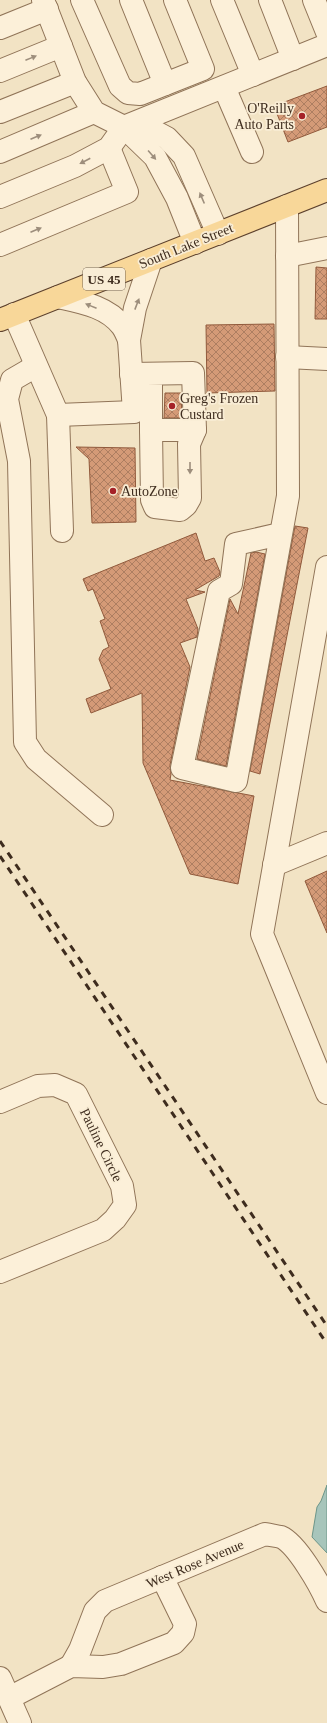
<svg xmlns="http://www.w3.org/2000/svg" width="327" height="1723" font-family="'Times New Roman',serif">
<style>
.water{fill:#a7c5bb;stroke:#6c9589}
.building{fill:url(#building-cross-hatch);stroke:#915a3c}
.lines{fill:none;stroke-linecap:round;stroke-linejoin:round}
.minor-casing{stroke:#907458;stroke-width:24}
.major-casing{stroke:#5d412d;stroke-width:24}
.minor{stroke:#fcf0d9;stroke-width:22}
.major{stroke:#f8d799;stroke-width:22}
.rail{stroke:#3e2c1e;stroke-width:3;stroke-dasharray:7 7;stroke-linecap:butt}
.oneway{fill:#9d8e7c}
.poi-dot{fill:#a52228;stroke:#f9edd5;stroke-width:1.5}
.labels{text-anchor:middle;dominant-baseline:central;stroke-width:3.5;stroke-linejoin:round;paint-order:stroke}
.shield{fill:#f9edd5;stroke:#766655;stroke-width:1}
.shield-label{font-size:13px;font-weight:bold;fill:#3e2c1e}
.poi-label{font-size:14px;fill:#3e2c1e;stroke:#f9edd5;text-anchor:start}
.street-label{font-size:14px;fill:#3e2c1e;stroke:#f9edd5}
</style>
<defs>
<pattern id="building-cross-hatch" width="8" height="8" patternUnits="userSpaceOnUse"><rect width="8" height="8" fill="#d49a77"/><path d="M0 0l8 8M0 8l8-8" fill="none" stroke="#ad7e61"/></pattern>
</defs>
<rect width="100%" height="100%" fill="#f2e3c4"/>
<!-- water -->
<polygon class="water" points="327,1485 327,1553 312,1537 317,1507 321,1501"/>
<!-- building -->
<g class="building">
<polygon points="327,86 327,127 288,142 274,106"/>
<polygon points="316,267 327,268 327,319 315,319"/>
<polygon points="274,324 275,391 207,393 206,325"/>
<polygon points="165,393 181,393 182,418 164,418"/>
<polygon points="76,447 135,448 136,522 92,523 89,459"/>
<polygon points="295,526 308,528 260,774 250,771"/>
<polygon points="196,533 205,561 214,558 220,572 219,576 195,590 205,592 186,599 198,629 197,637 180,643 190,667 170,765 171,774 170,780 254,796 238,884 190,874 143,763 142,693 91,713 86,699 111,689 99,659 103,650 109,647 100,621 105,619 93,589 88,591 83,579"/>
<polygon points="256,552 265,554 226,766 197,759 230,599 238,614 251,553"/>
<polygon points="327,871 327,933 305,881"/>
</g>
<g class="lines">
<!-- minor casing -->
<g class="minor-casing">
<g id="minor">
<polyline points="43,0 75,82 94,112 124,127 155,157 177,198 195,243"/>
<polyline points="82,0 120,86 128,93 140,94 203,69 175,0"/>
<polyline points="131,0 165,84"/>
<polyline points="222,0 253,75"/>
<polyline points="270,0 293,59"/>
<polyline points="314,0 327,32"/>
<polyline points="0,28 47,9"/>
<polyline points="0,71 61,46"/>
<polyline points="224,87 252,152"/>
<polyline points="0,112 75,82"/>
<polyline points="125,127 152,130 167,138 184,156 218,234"/>
<polyline points="0,152 94,112"/>
<polyline points="0,197 75,166 109,148 124,127 327,45"/>
<polyline points="0,245 127,192 109,148"/>
<polyline points="287,256 327,248"/>
<path d="M 58,297 C 80,302 107,306 122,326 C 125,330 127,335 129,340"/>
<polyline points="14,314 58,415 134,412 129,340 135,308 151,260"/>
<polyline points="287,357 327,359"/>
<polyline points="36,366 12,380 7,399 19,461 25,742 36,759 102,815"/>
<polyline points="131,374 193,373 195,430 151,430 151,374"/>
<polyline points="58,415 62,531"/>
<polyline points="151,430 152,500 155,507 180,510 186,505 190,498 189,444 195,430"/>
<polyline points="280,534 236,544 231,584 219,591 182,768 236,781 288,496 287,206"/>
<polyline points="327,567 262,934 327,1093"/>
<polyline points="274,865 327,843"/>
<polyline points="0,1102 38,1086 55,1085 76,1094 122,1186 125,1205 115,1219 103,1230 0,1272"/>
<path d="M 71,1666 L 80,1650 L 95,1611 L 105,1601 L 265,1534 C 270,1535 276,1536 281,1537 C 297,1544 320,1585 327,1601"/>
<polyline points="0,1678 20,1723"/>
<polyline points="9,1698 71,1666 103,1667 121,1664 174,1643 183,1633 185,1624 162,1577"/>
</g>
</g>
<!-- major casing -->
<g class="major-casing">
<polyline id="major" points="0,320 327,190"/>
</g>
<!-- minor -->
<use href="#minor" class="minor"/>
<!-- major -->
<use href="#major" class="major"/>
<!-- rail -->
<g class="rail">
<polyline points="0,841 327,1326"/>
<polyline points="0,856 327,1344"/>
</g>
</g>
<!-- one-way arrows -->
<defs><path id="oneway-solid" d="M-6-.8H1V-3.2L6.5 0L1 3.2V.8H-6Z"/></defs>
<g class="oneway">
<use href="#oneway-solid" transform="translate(31 58) rotate(-22)"/>
<use href="#oneway-solid" transform="translate(36 137) rotate(-23)"/>
<use href="#oneway-solid" transform="translate(152 155) rotate(49)"/>
<use href="#oneway-solid" transform="translate(85 161) rotate(152)"/>
<use href="#oneway-solid" transform="translate(202 198) rotate(-113)"/>
<use href="#oneway-solid" transform="translate(36 230) rotate(-23)"/>
<use href="#oneway-solid" transform="translate(137 304) rotate(-69)"/>
<use href="#oneway-solid" transform="translate(91 306) rotate(-158)"/>
<use href="#oneway-solid" transform="translate(190 468) rotate(90)"/>
</g>
<!-- markers -->
<g class="poi-dot">
<circle cx="302" cy="116" r="4"/>
<circle cx="172" cy="406" r="4"/>
<circle cx="113" cy="491" r="4"/>
</g>
<g class="labels">
<!-- shield labels -->
<rect class="shield" x="83" y="268" width="42" height="22" rx="3"/>
<g class="shield-label">
<text x="104" y="279">US 45</text>
</g>
<!-- poi labels -->
<g class="poi-label">
<text x="294" y="108" text-anchor="end">O'Reilly<tspan x="294" dy="16">Auto Parts</tspan></text>
<text x="180" y="398">Greg's Frozen<tspan x="180" dy="16">Custard</tspan></text>
<text x="121" y="491">AutoZone</text>
</g>
<!-- street labels -->
<g class="street-label">
<text transform="translate(186 246) rotate(-22)">South Lake Street</text>
<text transform="translate(101 1145) rotate(64)">Pauline Circle</text>
<text transform="translate(195 1564) rotate(-23)">West Rose Avenue</text>
</g>
</g>
</svg>
